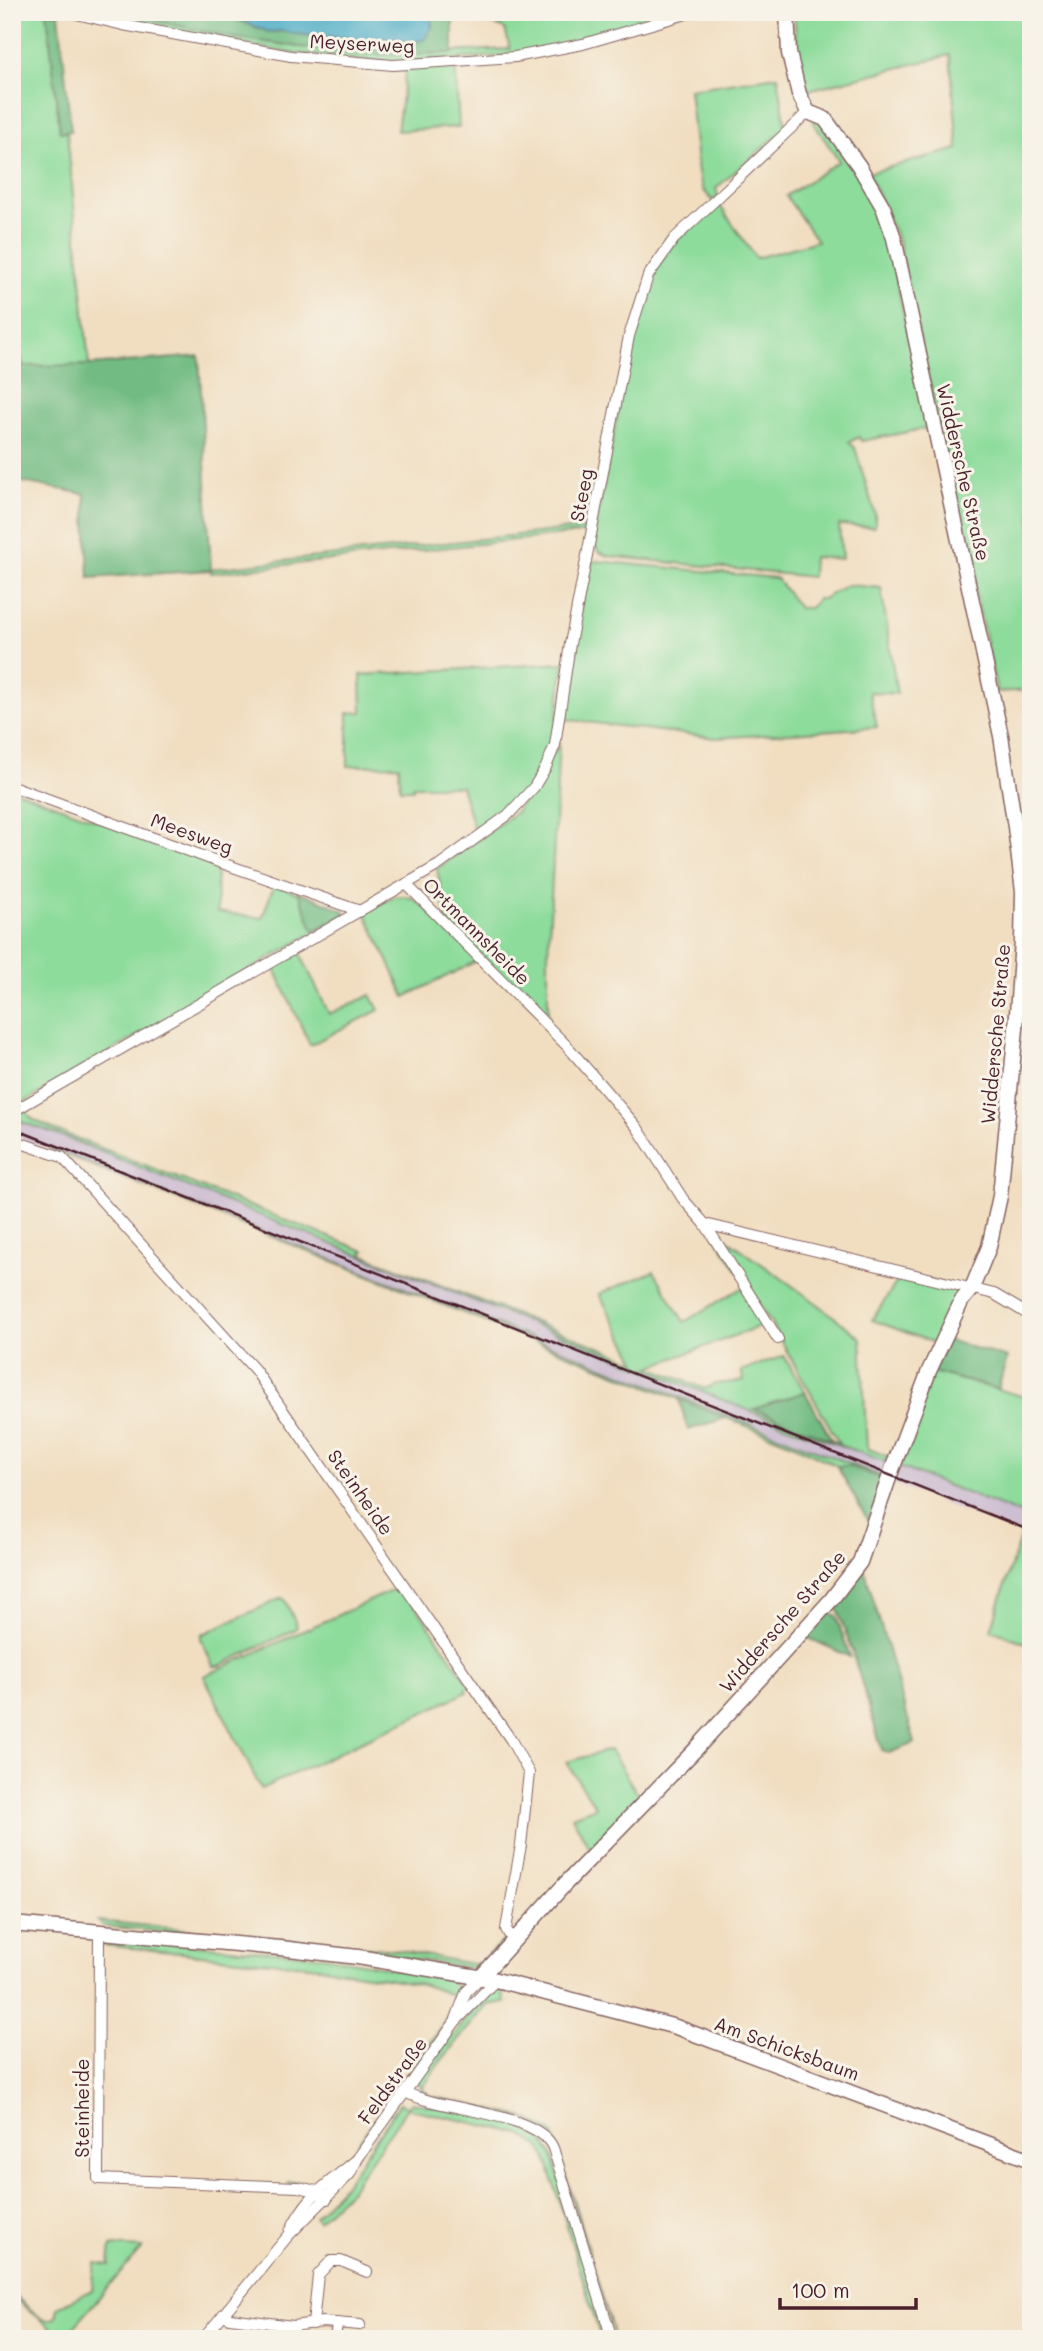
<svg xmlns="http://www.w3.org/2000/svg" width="1043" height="2351" font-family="Mali,sans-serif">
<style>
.industrial{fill:#cebed1}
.green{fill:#8ddc9b;stroke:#6c7e63;stroke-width:2}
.forest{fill:#72bc83;stroke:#5e6e57;stroke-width:2}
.water{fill:#48acc7;stroke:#496679;stroke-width:2}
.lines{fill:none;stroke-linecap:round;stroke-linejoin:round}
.street-casing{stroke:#846260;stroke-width:12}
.secondary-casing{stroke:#846260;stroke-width:17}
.street{stroke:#fff;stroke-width:10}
.secondary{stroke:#fff;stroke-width:14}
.rail{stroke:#4a1f2b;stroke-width:2.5}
.labels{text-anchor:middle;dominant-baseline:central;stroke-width:6;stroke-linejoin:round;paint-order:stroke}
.street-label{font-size:19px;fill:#4a1f2b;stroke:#f7f3e8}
</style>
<rect width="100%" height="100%" fill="#f7f3e8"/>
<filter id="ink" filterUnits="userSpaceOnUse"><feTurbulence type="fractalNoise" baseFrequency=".0143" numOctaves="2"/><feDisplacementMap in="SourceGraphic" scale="14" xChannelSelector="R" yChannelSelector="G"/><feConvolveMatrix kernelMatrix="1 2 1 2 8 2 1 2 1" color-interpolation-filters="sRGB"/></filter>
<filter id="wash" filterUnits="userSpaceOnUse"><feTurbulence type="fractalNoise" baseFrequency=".00686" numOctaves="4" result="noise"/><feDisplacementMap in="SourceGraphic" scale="28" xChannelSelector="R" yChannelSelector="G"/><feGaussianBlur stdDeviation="1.57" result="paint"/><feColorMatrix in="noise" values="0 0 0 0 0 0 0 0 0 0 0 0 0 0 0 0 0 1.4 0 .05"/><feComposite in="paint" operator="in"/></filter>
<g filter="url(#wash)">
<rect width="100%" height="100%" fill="#f1dec1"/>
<!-- industrial -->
<polygon class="industrial" points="12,1119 54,1133 803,1432 899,1467 1031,1518 1031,1538 883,1479 883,1477 340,1262 12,1135"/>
<!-- green -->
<g class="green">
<polygon points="12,12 47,12 60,132 67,132 89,365 23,367 12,326"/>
<polygon points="91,12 135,12 161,22 231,37 327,51 387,55 510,49 505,29 486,21 486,12 684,12 581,42 515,55 393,63 291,53 122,22"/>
<polygon points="794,12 1031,12 1031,22 1020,25 1031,71 1031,690 997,692 899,243 868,173 958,149 950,55 804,91 799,74"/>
<polygon points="455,64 459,127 397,131 406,67"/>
<polygon points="778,76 786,128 716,188 718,196 713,201 703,190 698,173 689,89"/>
<polygon points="818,118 846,155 877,209 888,241 928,428 861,441 859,437 849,442 855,448 875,514 875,527 839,525 842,559 813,557 812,577 607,556 598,551 593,540 632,337 651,277 673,243 718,203 756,258 817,241 786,196 839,161 813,122"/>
<polygon points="590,527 589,532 211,573 211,569"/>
<polygon points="596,561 776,578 799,608 810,608 817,599 823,599 847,585 881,588 897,694 869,692 877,727 716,738 562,719 588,564"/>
<path d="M 564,663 C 559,697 559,734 545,765 C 531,795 501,817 476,836 L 461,786 L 413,786 L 413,789 L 400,789 L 399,765 L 348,766 L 348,713 L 362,712 L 361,675 Z"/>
<polygon points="559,744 548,956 548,1022 447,921 437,869 516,812"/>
<polygon points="12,789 216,864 217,912 262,918 275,883 344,915 21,1104 12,1089"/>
<polygon points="404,896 412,898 423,906 479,960 405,997 365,912 394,897"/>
<polygon points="298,949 329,1014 371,995 379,1010 310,1045 272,963"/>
<polygon points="59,1089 25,1111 32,1119 55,1130 365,1251 361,1254 637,1362 599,1294 654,1271 684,1322 743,1287 766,1324 650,1367 705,1389 715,1384 744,1381 741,1371 784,1356 805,1392 756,1409 839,1443 771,1323 710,1227 819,1305 861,1338 867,1448 891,1458 889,1463 803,1432 54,1133 12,1119 12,1116"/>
<polygon points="49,1148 884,1477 883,1479 849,1466 837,1466 797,1446"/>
<polygon points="902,1274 952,1286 958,1293 937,1344 872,1320"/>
<polygon points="932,1372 1018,1395 1031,1400 1031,1515 1017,1512 1031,1518 899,1467"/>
<polygon points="1021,1535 1031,1538 1031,1645 991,1630"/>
<polygon points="402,1586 470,1686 465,1689 467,1692 261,1789 204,1676"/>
<polygon points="282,1598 285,1600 297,1626 296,1629 219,1666 213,1666 201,1639 201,1635"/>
<polygon points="610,1750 641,1799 591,1851 572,1816 596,1807 566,1762"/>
<path d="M 98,1921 L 396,1950 L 472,1964 L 482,1963 L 503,1941 C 500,1954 488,1966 475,1969 L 386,1954 L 104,1926 Z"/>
<path d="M 105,1937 L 322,1956 L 445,1978 C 465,1988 458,2002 450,2018 L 354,2158 L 325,2182 L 315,2186 L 288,2184 L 288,2182 L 318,2182 L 345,2161 L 447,2018 L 454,2002 L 452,1995 L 422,1984 L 318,1967 L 102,1945 Z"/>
<polygon points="496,1990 502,1991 505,2002 487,2005 440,2062 422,2089 430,2096 519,2116 531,2120 553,2133 615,2339 555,2146 549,2135 525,2119 430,2098 420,2091 422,2089 418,2083 421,2075 479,2004 489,1993"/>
<polygon points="412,2102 521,2126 541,2139 552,2154 608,2339 601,2339 546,2157 540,2147 521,2134 407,2108 350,2190 318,2221 314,2217 346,2183 400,2103 407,2108"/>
<polygon points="111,2246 142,2248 64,2338 14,2298 15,2296 42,2319 50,2320 56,2317 58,2307 92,2290 95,2263 109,2265"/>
</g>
<!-- forest -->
<g class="forest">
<polygon points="47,12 59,13 71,131 60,132"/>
<polygon points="135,12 218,12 269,32 283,31 295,34 367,40 397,38 411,43 432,27 431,12 453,12 453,53 387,55 327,51 231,37 161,22"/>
<polygon points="12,326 23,366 89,365 199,356 211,570 89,578 85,494 12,480"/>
<polygon points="298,891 345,911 344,915 314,931"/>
<polygon points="947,1340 1007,1358 998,1389 932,1372"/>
<polygon points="805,1392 832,1440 754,1409"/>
<polygon points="679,1399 726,1418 688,1430"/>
<polygon points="837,1466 849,1466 883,1479 869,1523"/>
<polygon points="863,1564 915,1743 889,1753 882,1750 852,1651 834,1599"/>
<polygon points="826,1609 836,1616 850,1657 804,1636"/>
</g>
<!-- water -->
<polygon class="water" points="218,12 431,12 432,27 425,39 411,43 397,38 367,40 295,34 283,31 269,32"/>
</g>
<g filter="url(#ink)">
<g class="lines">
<!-- street casing -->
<g class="street-casing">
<g id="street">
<polyline points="68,12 123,25 291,56 393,65 515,57 583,44 693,12"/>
<polyline points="12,786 216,861 360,911"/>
<polyline points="406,884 568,1047 637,1127 683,1199 705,1224 994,1294 1031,1316"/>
<polyline points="12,1112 439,865 508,815 534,787 546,767 555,745 570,644 629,336 648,276 674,239 808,112"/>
<polyline points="12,1140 62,1157 255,1370 511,1740 529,1773 521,1845 506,1929 514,1943"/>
<polyline points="705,1224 778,1339"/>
<polyline points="99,1932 98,2179 298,2187 317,2191 327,2199"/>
<polyline points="456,2019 466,1992 480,1978"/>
<path d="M 405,2092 C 440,2111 539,2112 553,2148 L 612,2339"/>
<path d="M 290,2231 C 307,2195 326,2185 355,2161"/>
<polyline points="223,2315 230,2318 293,2326 323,2322 360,2325"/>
<polyline points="313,2324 318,2275 331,2261 341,2261 367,2272"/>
<polyline points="203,2339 288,2236 350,2174 358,2158 455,2022 496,1980"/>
<polyline points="292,2339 293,2326"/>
<polyline points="335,2339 337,2323"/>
</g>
</g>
<!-- secondary casing -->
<g class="secondary-casing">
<g id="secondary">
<polyline points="12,1924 280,1948 358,1957 496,1980 676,2027 1031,2160"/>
<polyline points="480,1978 566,1883 696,1749 831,1600 860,1562 890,1475 929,1371 962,1300 972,1288 989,1247 1000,1196 1016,1028 1022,941 1023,892 1015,827 1001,736 894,238 883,207 859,166 825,119 808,112 799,94 789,53 787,12"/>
</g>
</g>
<!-- street -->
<use href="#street" class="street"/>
<!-- secondary -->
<use href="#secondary" class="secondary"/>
<!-- rail -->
<polyline class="rail" points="12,1128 1031,1531"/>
</g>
</g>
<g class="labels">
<!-- street labels -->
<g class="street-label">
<text transform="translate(362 43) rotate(3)">Meyserweg</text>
<text transform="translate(964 472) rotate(77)">Widdersche Straße</text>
<text transform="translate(581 495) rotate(-79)">Steeg</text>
<text transform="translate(192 833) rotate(20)">Meesweg</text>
<text transform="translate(477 931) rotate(45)">Ortmannsheide</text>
<text transform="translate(995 1034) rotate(-85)">Widdersche Straße</text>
<text transform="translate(361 1492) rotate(55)">Steinheide</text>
<text transform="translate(782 1621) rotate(-49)">Widdersche Straße</text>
<text transform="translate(787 2048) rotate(20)">Am Schicksbaum</text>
<text transform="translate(392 2080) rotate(-54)">Feldstraße</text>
<text transform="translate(81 2108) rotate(-90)">Steinheide</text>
</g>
</g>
<!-- margin -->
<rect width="1043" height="2351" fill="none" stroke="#f7f3e8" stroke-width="42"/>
<!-- scale -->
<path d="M780 2298v10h136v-10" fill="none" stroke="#4a1f2b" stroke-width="3.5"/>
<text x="791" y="2298" font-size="21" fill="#4a1f2b" stroke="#f7f3e8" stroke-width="5" paint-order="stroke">100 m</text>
</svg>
